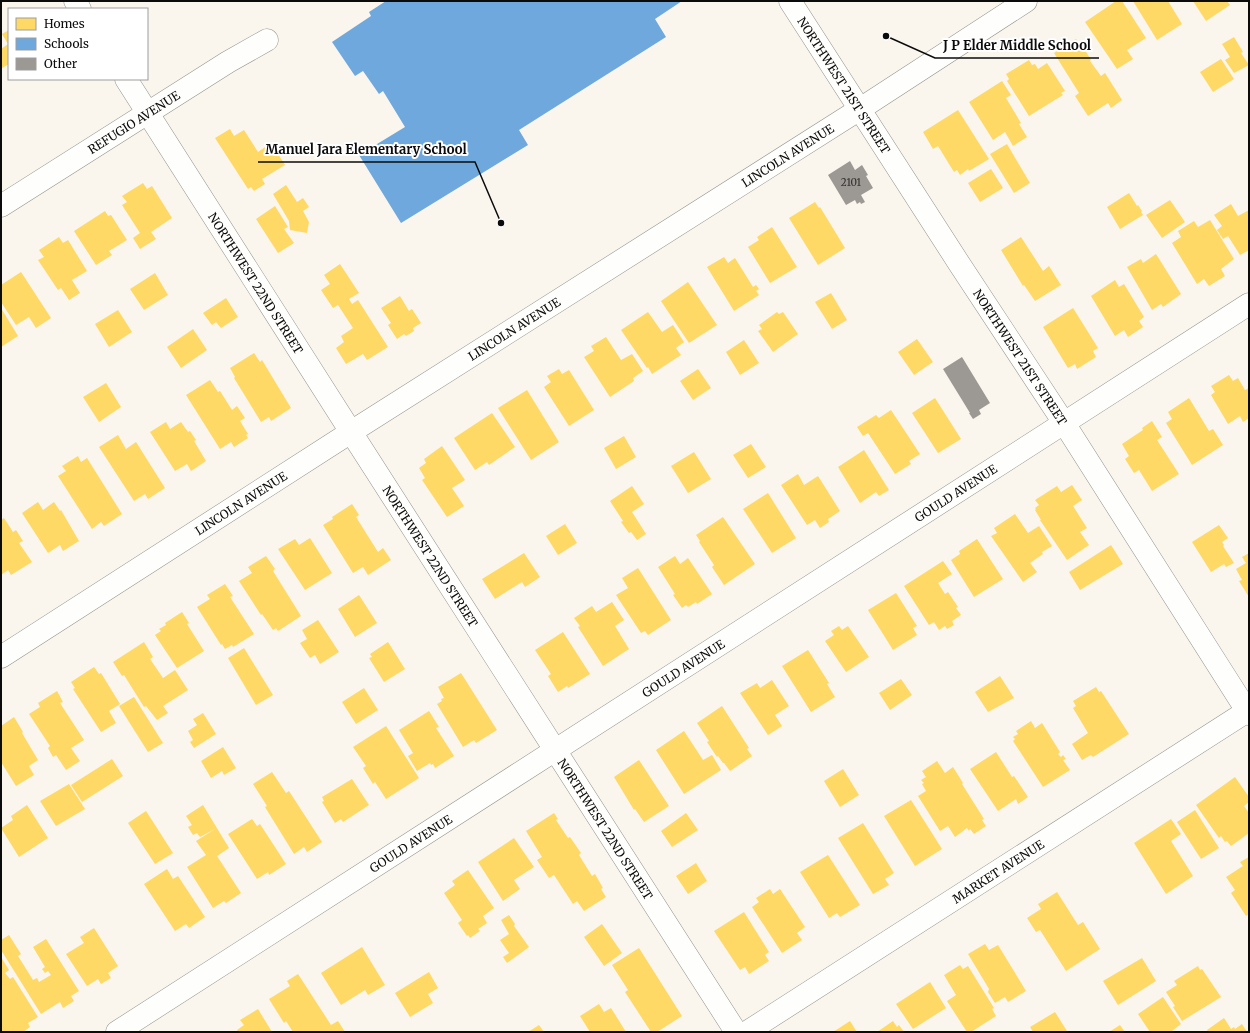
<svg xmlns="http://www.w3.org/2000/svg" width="1250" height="1033" font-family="Merriweather,serif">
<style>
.homes{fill:#ffd966}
.schools{fill:#6fa8dc}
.building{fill:#9c9995}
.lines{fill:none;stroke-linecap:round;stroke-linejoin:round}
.minor-casing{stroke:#93918d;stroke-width:23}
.tertiary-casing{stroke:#93918d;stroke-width:23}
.minor{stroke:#fefefc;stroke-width:22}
.tertiary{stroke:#fefefc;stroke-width:22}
.labels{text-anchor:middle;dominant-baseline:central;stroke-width:4;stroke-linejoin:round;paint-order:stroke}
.number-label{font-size:10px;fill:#2f2e2e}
.street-label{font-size:12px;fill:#0b0b0b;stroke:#fff}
.leader{fill:none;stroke:#0b0b0b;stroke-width:1.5}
.callout-dot{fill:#0b0b0b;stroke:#fff;stroke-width:1.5}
.callout-label{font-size:13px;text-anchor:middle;font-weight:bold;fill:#0b0b0b;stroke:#fff;stroke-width:4;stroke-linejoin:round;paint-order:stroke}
</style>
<rect width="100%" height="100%" fill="#faf6ee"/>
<!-- homes -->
<g class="homes">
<polygon points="1116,1 1122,1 1146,38 1127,50 1133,59 1117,69 1085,22"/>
<polygon points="1133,1 1168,1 1182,24 1157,40"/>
<polygon points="1193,1 1227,1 1230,5 1206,21"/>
<polygon points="9,30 9,64 2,68 1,49 8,44 2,34"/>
<polygon points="1234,37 1243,52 1241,53 1249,65 1234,73 1225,60 1230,57 1222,44"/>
<polygon points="1076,39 1084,51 1085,50 1091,60 1090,61 1101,76 1105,73 1122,100 1111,108 1108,103 1088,116 1075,96 1079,93 1054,53"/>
<polygon points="1221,59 1234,79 1213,92 1200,72"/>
<polygon points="1029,60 1032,65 1035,64 1038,69 1047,63 1065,91 1061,93 1063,95 1029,116 1007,81 1009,79 1006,74"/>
<polygon points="1002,81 1011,95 1006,98 1021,123 1019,124 1027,137 1013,146 1005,132 993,140 969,102"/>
<polygon points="958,110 989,159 969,171 968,169 960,175 957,170 954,172 938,146 933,149 923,132"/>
<polygon points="230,129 234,136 244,130 258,152 271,143 285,165 262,179 265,184 254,191 251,187 248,189 215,138"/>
<polygon points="1007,144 1030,183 1014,193 990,154"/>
<polygon points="991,169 1003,188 980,202 968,183"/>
<polygon points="143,183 147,189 152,186 172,218 151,232 156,239 140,249 133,238 140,233 122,205 127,202 122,196"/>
<polygon points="286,185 297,202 303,198 309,207 303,211 309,222 307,233 290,230 289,221 273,194"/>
<polygon points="1129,193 1137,206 1138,205 1142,211 1141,212 1143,215 1120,229 1107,207"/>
<polygon points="1170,200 1185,222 1162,238 1146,215"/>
<polygon points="815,202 819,208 820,207 845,248 818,265 789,218"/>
<polygon points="1231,204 1238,216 1249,210 1249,250 1240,255 1228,236 1223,239 1217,230 1222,226 1214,215"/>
<polygon points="275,206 288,227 284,229 294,243 278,253 256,219"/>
<polygon points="105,211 108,216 111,215 127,240 109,251 112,255 96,265 74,231"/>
<polygon points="1210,220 1234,259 1221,269 1225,276 1209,286 1204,279 1197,284 1172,243 1181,237 1178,231 1194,221 1198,227"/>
<polygon points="772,227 797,267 770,283 748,247 759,240 757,237"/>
<polygon points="59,237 63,243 68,240 87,271 72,280 80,293 69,300 61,288 58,290 38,260 44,257 39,250"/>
<polygon points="1021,237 1043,271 1049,266 1061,285 1035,301 1024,285 1023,286 1001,250"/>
<polygon points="1156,254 1181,294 1163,307 1161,304 1152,310 1127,267 1141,259 1143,263"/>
<polygon points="724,257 728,263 735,258 753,287 756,285 759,289 756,291 759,295 734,311 707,267"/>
<polygon points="340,264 359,293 349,299 352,304 358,300 388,347 367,360 363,354 346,364 336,348 344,342 341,336 353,328 338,305 333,308 321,290 330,284 324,275"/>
<polygon points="21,272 51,318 36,328 29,317 16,325 1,302 1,285"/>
<polygon points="155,273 168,295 144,310 130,289"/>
<polygon points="1115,280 1119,287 1124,284 1144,317 1139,321 1143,327 1128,337 1124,330 1115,336 1091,296"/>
<polygon points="688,282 717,325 689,343 661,301"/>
<polygon points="831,293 847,320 832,329 815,302"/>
<polygon points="400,296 409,311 412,309 421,323 413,328 414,331 406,336 404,334 397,339 388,325 391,323 381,308"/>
<polygon points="226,298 238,317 221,328 216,322 212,325 203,313"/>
<polygon points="1,308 18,336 1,347"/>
<polygon points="1073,308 1098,348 1093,351 1096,357 1077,369 1075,364 1068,368 1043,327"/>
<polygon points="118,310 132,332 109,347 95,324"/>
<polygon points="648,312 662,332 673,325 684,342 676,348 681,355 652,374 648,367 647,368 621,330"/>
<polygon points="777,312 779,314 783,312 798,334 773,352 758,331 762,329 759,325"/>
<polygon points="193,329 207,350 181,368 167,347"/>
<polygon points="606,337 621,360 632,354 643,371 633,378 634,381 610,397 584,357 594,351 591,346"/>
<polygon points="917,339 933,362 914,375 898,352"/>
<polygon points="744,340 759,363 740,375 726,352"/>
<polygon points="254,353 260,362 262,360 291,408 271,421 269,417 261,422 234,378 235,377 230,368"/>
<polygon points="559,369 562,374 569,370 594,410 569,426 544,387 551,382 547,376"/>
<polygon points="698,369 711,388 693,400 680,381"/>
<polygon points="1229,375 1233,381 1238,378 1245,390 1249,388 1249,418 1243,422 1240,416 1228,424 1211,395 1215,392 1211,386"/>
<polygon points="210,380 218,392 220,391 232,410 237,406 245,418 240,421 248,434 246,435 248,438 234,447 231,442 220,449 186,395"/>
<polygon points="106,383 121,407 99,422 83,397"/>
<polygon points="527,390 559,442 531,460 498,408"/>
<polygon points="935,398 961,439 938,453 912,413"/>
<polygon points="1189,398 1209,431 1213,429 1223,445 1192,465 1166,423 1172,419 1168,412"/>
<polygon points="891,410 920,454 909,461 911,464 895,474 868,433 863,436 857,427 876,415 879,418"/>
<polygon points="492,413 515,447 489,465 487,462 475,470 454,438"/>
<polygon points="1152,421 1162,437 1157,440 1179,474 1152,491 1139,470 1134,473 1125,459 1129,456 1122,444 1143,430 1142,428"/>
<polygon points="166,422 170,429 181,422 188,432 190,431 196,440 194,441 206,461 191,471 187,464 175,471 150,432"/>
<polygon points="118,435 126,449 136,442 165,488 148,499 145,494 134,501 99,447"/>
<polygon points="624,436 636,457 616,469 604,448"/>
<polygon points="751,444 766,467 748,478 733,455"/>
<polygon points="442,446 465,480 452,488 464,506 447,517 422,480 425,478 419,468 426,463 424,459"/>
<polygon points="864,450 889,490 879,496 876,492 860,503 838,467"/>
<polygon points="694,452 711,479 688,493 671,466"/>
<polygon points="78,456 81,462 87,458 122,514 104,526 101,522 92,529 58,476 66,471 62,466"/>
<polygon points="798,474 804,485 818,476 840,511 828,519 829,522 820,528 815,520 807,525 781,485"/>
<polygon points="1072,485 1082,500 1073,506 1087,528 1080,532 1089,545 1067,560 1040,520 1041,520 1035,510 1036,509 1035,508 1039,505 1035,500 1057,486 1061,492"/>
<polygon points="632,486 644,504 632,512 646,534 637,540 631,532 629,533 621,522 623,521 610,501"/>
<polygon points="768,493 796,538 772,553 743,509"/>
<polygon points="38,502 43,510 54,502 60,511 61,510 79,541 63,551 60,545 48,553 22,513"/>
<polygon points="352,504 359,515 356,517 378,552 383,548 391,560 368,575 363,567 353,573 323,525 333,519 332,517"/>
<polygon points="1015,514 1028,533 1039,526 1052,546 1042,552 1043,554 1030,563 1037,572 1023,582 991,536 997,533 994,528"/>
<polygon points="723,517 755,564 724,585 712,567 714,565 699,542 700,541 696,535"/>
<polygon points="4,518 13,532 16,530 23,541 19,543 32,562 11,575 8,570 1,575 1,520"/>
<polygon points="565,524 577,543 558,555 546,536"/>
<polygon points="1219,525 1228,538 1222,542 1224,545 1223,546 1234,563 1226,567 1224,564 1211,572 1192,542"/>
<polygon points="310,538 332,573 305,590 278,549 295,539 299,545"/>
<polygon points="977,539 1003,579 974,597 951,560 960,554 959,551"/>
<polygon points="1111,545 1123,564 1080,590 1069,572"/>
<polygon points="524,553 540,577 525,587 522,582 495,599 482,579"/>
<polygon points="1249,553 1249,597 1239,581 1242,580 1236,569 1246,563 1242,557"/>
<polygon points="266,556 275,569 273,571 301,616 278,631 276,628 273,630 262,614 261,615 239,581 252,573 248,567"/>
<polygon points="675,556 680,564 688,558 712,594 697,604 696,602 688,607 686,605 682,608 673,595 675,594 658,567"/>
<polygon points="943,561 952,574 938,583 945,594 948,592 958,607 956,608 961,615 952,621 954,625 947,629 945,626 939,630 934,622 929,625 904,586"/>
<polygon points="638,568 671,620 648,635 645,631 641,633 616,595 628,588 622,578"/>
<polygon points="225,584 233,596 230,597 254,634 233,647 232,645 225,649 222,644 221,645 197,607 210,599 207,595"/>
<polygon points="896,593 917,626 913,628 917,635 893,650 868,610"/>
<polygon points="359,595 377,623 355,637 338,609"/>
<polygon points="612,602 624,620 615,626 629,649 603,666 578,627 580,626 574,618 592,606 596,612"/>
<polygon points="182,612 189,623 187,624 204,651 177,668 155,635 161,631 159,629 166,625 165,623"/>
<polygon points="318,620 339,652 320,664 315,655 310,658 300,643 307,639 302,630"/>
<polygon points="839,626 842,630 848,626 869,657 846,672 825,641 834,635 831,631"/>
<polygon points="563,632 590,674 568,688 567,686 558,692 548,676 551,674 535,650"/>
<polygon points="144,642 153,657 150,659 163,678 175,670 188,690 163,706 168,713 157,720 146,706 144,707 124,675 122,676 113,662"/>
<polygon points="388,642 405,669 384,682 369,658 372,657 370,654"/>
<polygon points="244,648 273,695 256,705 228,658"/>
<polygon points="808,650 829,683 827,684 835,697 811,712 782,666"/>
<polygon points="94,667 99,674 101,673 120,704 109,711 116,723 101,732 73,689 75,688 71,682"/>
<polygon points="461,673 497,730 476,743 474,740 463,747 437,704 442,701 441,699 444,698 438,687"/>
<polygon points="1000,676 1014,698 988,712 975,692"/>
<polygon points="901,679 912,695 890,710 879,693"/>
<polygon points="772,680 789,706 775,715 782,726 768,735 740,693 757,683 760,688"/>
<polygon points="1096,687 1099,692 1101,691 1129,734 1093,757 1091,755 1082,760 1072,744 1088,733 1073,708 1076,706 1073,701"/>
<polygon points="364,688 378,710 356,724 342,702"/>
<polygon points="57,691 63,702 60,703 84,740 71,748 80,761 66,770 56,755 53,757 48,748 50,746 29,714 40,707 38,703"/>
<polygon points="134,697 163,743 148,752 119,706"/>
<polygon points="722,706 749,748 747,749 752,756 730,771 724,763 723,763 718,756 717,757 707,742 709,741 697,723"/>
<polygon points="429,711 439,727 436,728 454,756 435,768 433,764 431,765 430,763 417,771 408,756 413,753 399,730"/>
<polygon points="203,713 216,734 194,748 190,742 193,740 188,731 197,725 193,719"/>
<polygon points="14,717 23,732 22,733 38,760 29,766 34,775 16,786 1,762 1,726"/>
<polygon points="1031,721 1035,728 1042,723 1060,752 1058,754 1061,757 1063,755 1066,759 1063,760 1070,770 1043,787 1013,741 1015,739 1013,737 1018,734 1016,731"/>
<polygon points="386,726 419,778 386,799 375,782 373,784 363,768 366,766 353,747"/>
<polygon points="684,731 703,760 712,755 721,770 684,794 656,750"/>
<polygon points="223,747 236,768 224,775 222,771 211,778 201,761"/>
<polygon points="996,752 1012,777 1014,776 1028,797 1018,804 1016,799 998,811 970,769"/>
<polygon points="112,759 123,776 82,802 71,785"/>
<polygon points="639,760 669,806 644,822 635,809 634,810 614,777"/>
<polygon points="937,761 945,773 953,767 963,783 962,784 984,819 982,820 986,826 974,834 970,829 969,831 967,828 955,837 948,826 940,831 918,796 926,791 922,784 924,783 921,780 926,777 922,771"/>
<polygon points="843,769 859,795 840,807 824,781"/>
<polygon points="272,772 286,793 289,791 322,842 307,852 304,847 294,854 265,807 267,806 253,784"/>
<polygon points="1235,777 1249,797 1249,802 1244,806 1249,813 1249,833 1231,846 1227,841 1225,842 1221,836 1219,838 1196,805"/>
<polygon points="352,779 369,805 343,822 341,819 335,823 322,802 324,801 322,797"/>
<polygon points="69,784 85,809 56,826 40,801"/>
<polygon points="911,800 942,849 915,866 884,816"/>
<polygon points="27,805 48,838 19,857 1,828 13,820 11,816"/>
<polygon points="203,805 229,848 217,856 241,893 226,903 224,901 213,908 187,867 206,855 196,841 215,829 200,837 197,833 193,835 188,827 192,825 186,816"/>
<polygon points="1195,810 1219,848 1201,859 1177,822"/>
<polygon points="146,811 173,853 155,864 128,823"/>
<polygon points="554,813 558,819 556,820 568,838 570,837 581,853 579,855 592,876 595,874 603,888 601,889 606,897 584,911 577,901 573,904 554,875 549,878 537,860 542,857 526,831"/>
<polygon points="686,813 698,830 672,847 661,831"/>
<polygon points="252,819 257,826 260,824 286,864 269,875 268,872 257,879 228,834"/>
<polygon points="1171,819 1181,834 1171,841 1193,876 1166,894 1134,843"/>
<polygon points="863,823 894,873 885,879 889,885 873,894 838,838"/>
<polygon points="514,838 534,867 514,880 520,889 503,901 478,862"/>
<polygon points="828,855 860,905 840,917 837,913 829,918 800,872"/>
<polygon points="1249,857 1249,914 1246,916 1231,893 1235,890 1226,877 1243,866 1240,862"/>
<polygon points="696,863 707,881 688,894 676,876"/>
<polygon points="167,869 173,879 178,876 205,917 189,928 186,924 175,931 144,884"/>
<polygon points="468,870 494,908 483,916 487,923 478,929 480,931 470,938 468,935 467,936 458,923 462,920 444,893 455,885 452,881"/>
<polygon points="770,889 773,894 780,889 805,927 797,933 802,940 782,953 752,907 759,902 756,898"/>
<polygon points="1057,892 1078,925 1083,922 1100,949 1066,971 1040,930 1036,932 1027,918 1041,909 1038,904"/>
<polygon points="744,912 769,952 765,955 769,961 749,974 745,967 740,970 714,931"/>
<polygon points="509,915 515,924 514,926 529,947 507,963 503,957 509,953 500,940 509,934 501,920"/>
<polygon points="602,924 622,953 604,966 584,937"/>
<polygon points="94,928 118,966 108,973 111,978 101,984 98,979 87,986 66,954 84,943 80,937"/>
<polygon points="9,935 21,954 18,956 33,980 37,978 39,982 51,975 48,971 45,973 42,969 45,967 33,947 46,939 79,991 71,996 74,1001 63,1008 60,1002 41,1014 1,950 1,940"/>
<polygon points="985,944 989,950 998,945 1026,991 1008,1002 1005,997 995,1003 988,992 989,989 968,954"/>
<polygon points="362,947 385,985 368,995 365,990 341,1005 321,973"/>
<polygon points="639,948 682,1016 657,1032 651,1032 625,992 628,990 612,965"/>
<polygon points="1,957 9,970 5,973 10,979 13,977 38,1017 28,1023 30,1027 23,1032 3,1032 1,1029"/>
<polygon points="1142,958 1156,981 1118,1005 1103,981"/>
<polygon points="960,965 963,969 968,966 994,1008 992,1009 996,1016 971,1032 967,1032 947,1001 956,995 944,975"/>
<polygon points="1198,966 1200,970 1202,969 1221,997 1182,1021 1173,1007 1175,1006 1166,992 1177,985 1174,981"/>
<polygon points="429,972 438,988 428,994 433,1003 410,1017 395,993"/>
<polygon points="298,974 331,1025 338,1021 345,1032 293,1032 286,1021 284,1023 269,999 290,986 287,981"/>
<polygon points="930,982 946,1008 913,1029 896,1004"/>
<polygon points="1163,997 1181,1024 1172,1031 1173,1032 1150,1032 1138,1014"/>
<polygon points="599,1004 604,1012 611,1008 626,1032 590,1032 580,1016"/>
<polygon points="258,1009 272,1032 238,1032 237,1030 244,1025 240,1020"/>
<polygon points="1055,1012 1067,1031 1033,1032 1030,1027"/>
<polygon points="1224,1018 1231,1029 1234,1027 1235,1029 1242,1024 1247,1032 1208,1032 1207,1030"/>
<polygon points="850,1021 857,1032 833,1032"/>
<polygon points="893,1021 897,1027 899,1025 904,1032 877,1032"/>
<polygon points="539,1025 544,1032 528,1032"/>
<polygon points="1120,1025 1125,1032 1109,1032"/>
</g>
<!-- schools -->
<polygon class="schools" points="386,1 682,1 655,19 666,37 519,130 528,145 401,223 359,155 405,127 383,91 379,94 363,71 355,76 332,42 371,16 369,12"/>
<!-- building -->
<g class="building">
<polygon points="850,161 855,170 862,165 868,175 866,176 873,188 861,195 865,202 861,204 860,202 857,204 855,200 846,205 828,175"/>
<polygon points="962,357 990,403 979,410 981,414 973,419 969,413 970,413 943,369"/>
</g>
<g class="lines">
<!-- minor casing -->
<g class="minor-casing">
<g id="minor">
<polyline points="75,1 80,9"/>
<path id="s1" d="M 126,79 L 351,432 L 736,1032"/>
<path id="s2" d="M 1,206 L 228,62 L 267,40"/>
<path id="s3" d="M 1,657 L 351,432 L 860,109 L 1026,1"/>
<path id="s4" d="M 117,1032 L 1249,304"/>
<path id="s5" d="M 747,1032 L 1249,710"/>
</g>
</g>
<!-- tertiary casing -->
<g class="tertiary-casing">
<g id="tertiary">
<path id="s6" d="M 790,1 L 960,265 L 1064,423 L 1249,714"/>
</g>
</g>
<!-- minor -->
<use href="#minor" class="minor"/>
<!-- tertiary -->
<use href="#tertiary" class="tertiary"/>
</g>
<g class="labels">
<!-- number labels -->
<g class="number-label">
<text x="851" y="182">2101</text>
</g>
<!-- street labels -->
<g class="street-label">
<text stroke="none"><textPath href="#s6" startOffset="100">NORTHWEST 21ST STREET</textPath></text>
<text stroke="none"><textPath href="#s2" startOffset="157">REFUGIO AVENUE</textPath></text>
<text stroke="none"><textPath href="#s3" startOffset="933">LINCOLN AVENUE</textPath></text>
<text stroke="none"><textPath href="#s1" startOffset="242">NORTHWEST 22ND STREET</textPath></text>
<text stroke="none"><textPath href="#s3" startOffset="609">LINCOLN AVENUE</textPath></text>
<text stroke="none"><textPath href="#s6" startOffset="424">NORTHWEST 21ST STREET</textPath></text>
<text stroke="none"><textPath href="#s4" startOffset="997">GOULD AVENUE</textPath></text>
<text stroke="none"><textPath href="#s3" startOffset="285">LINCOLN AVENUE</textPath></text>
<text stroke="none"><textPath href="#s1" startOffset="566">NORTHWEST 22ND STREET</textPath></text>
<text stroke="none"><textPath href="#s4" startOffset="673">GOULD AVENUE</textPath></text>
<text stroke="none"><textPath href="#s1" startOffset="890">NORTHWEST 22ND STREET</textPath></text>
<text stroke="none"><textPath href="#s4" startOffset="349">GOULD AVENUE</textPath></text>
<text stroke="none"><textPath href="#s5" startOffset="298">MARKET AVENUE</textPath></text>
</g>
</g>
<!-- callouts -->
<path class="leader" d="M886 36L935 58H1099M501 223L475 162H258"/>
<g class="callout-dot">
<circle cx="886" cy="36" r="4"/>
<circle cx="501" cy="223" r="4"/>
</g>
<g class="callout-label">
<text x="1017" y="50">J P Elder Middle School</text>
<text x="366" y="154">Manuel Jara Elementary School</text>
</g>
<!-- border -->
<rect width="1250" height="1033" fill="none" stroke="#0b0b0b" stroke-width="4"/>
<!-- legend -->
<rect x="8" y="8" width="140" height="72" fill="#ffffff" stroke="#9d9d9d"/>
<rect x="16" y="18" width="20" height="12" fill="#ffd966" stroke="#9d9d9d"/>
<text x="44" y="28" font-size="12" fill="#0b0b0b">Homes</text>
<rect x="16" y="38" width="20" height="12" fill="#6fa8dc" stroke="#9d9d9d"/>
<text x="44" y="48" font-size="12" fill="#0b0b0b">Schools</text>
<rect x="16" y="58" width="20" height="12" fill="#9c9995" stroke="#9d9d9d"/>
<text x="44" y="68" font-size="12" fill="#0b0b0b">Other</text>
</svg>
